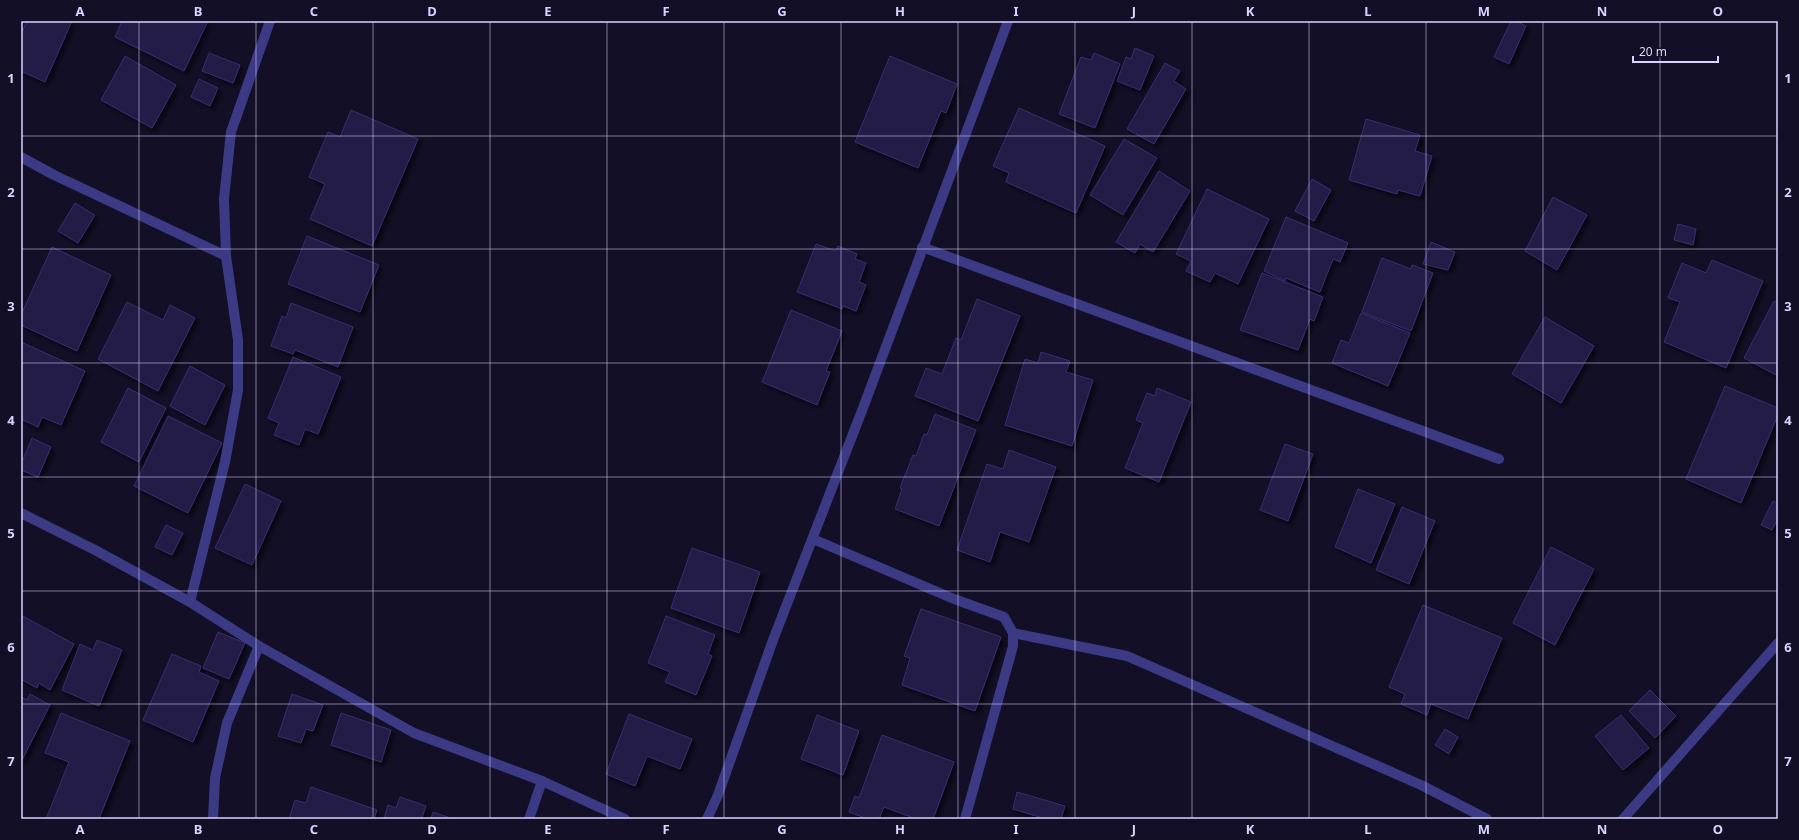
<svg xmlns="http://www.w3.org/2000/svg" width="1799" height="840" font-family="'Noto Sans',sans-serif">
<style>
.building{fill:#241b47;stroke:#3b2d73;filter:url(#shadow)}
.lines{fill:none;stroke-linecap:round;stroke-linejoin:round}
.lane{stroke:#3d3a85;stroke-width:10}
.street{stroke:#3d3a85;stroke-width:10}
.grid{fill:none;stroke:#d9d4ff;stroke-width:1;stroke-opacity:0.55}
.neatline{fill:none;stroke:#d9d4ff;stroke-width:1.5}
.grid-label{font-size:13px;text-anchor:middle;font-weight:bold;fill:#d9d4ff}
</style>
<defs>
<filter id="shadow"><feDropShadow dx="3.5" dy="3.5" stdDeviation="2" flood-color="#0009"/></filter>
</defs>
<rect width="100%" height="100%" fill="#130f26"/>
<!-- building -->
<g class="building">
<polygon points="27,21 72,21 45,82 21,71 21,34"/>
<polygon points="122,21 208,21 184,71 115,37"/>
<polygon points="1511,21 1515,21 1526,26 1509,64 1494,57"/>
<polygon points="1135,48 1154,56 1140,90 1117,81 1126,57 1131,59"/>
<polygon points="209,53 240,65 233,83 202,71"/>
<polygon points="1094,53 1120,64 1095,128 1059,114 1081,57 1091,60"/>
<polygon points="125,56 176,85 152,128 101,100"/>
<polygon points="890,56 957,84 946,113 941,111 918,168 855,142"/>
<polygon points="1165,63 1180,71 1174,81 1186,89 1154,144 1127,129"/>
<polygon points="199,79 218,88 210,106 191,97"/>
<polygon points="1019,108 1105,146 1076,213 1006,182 1009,173 993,166"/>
<polygon points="351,110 418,139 372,246 310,219 325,184 309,177 328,132 340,137"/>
<polygon points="1366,119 1420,135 1415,151 1432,156 1420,196 1398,190 1397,194 1349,180"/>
<polygon points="1124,139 1157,158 1123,215 1090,195"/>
<polygon points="1159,171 1190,191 1153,252 1140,244 1135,253 1116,242"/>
<polygon points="1312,179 1331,190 1314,221 1295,211"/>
<polygon points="1207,189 1269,219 1238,284 1215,273 1210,282 1186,271 1191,261 1176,254"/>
<polygon points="1553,197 1587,215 1557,270 1525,251"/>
<polygon points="75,203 95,215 78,243 58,231"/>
<polygon points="1286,217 1348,243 1340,262 1333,259 1320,292 1286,278 1285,281 1264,271"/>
<polygon points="1678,224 1696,229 1693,245 1674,240"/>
<polygon points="307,236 379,265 360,312 288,284"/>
<polygon points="1431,242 1455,252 1448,270 1423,264"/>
<polygon points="816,244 836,251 838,246 857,254 855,259 866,263 859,282 866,285 856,311 843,306 842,309 797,292"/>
<polygon points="52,247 111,275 77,351 21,325 21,315"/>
<polygon points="1382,258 1411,269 1412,265 1433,273 1411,331 1362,312"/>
<polygon points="1712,260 1763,281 1726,368 1664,342 1680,302 1668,298 1682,263 1706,273"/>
<polygon points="1262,273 1323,297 1314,321 1310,319 1298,350 1240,330"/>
<polygon points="977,299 1020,316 978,421 915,396 926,368 942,374 956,338 961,340"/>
<polygon points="1774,301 1778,303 1778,376 1744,358"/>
<polygon points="127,302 163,320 170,305 195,318 158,391 98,359"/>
<polygon points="291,303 353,327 338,367 295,350 293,354 271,346 282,316 286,318"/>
<polygon points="791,310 842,331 826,371 830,372 817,405 762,382"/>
<polygon points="1361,313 1410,333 1388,386 1332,363 1341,340 1349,343"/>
<polygon points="1545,317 1594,346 1561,403 1512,374"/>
<polygon points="21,342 85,371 61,425 42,417 38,427 21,419"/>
<polygon points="1041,352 1070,361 1066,372 1093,380 1072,446 1005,425 1025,359 1038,363"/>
<polygon points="293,357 341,377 318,434 305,429 299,445 274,435 279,423 268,418"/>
<polygon points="190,366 225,385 205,425 170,406"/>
<polygon points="1725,386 1778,408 1778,415 1741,503 1686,479"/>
<polygon points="128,388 166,408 139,462 101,442"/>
<polygon points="1157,388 1191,402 1159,482 1125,468 1143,423 1136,420 1147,393 1155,396"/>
<polygon points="935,414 976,430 939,526 895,509 902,489 900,488 913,455 916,456 924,434 927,435"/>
<polygon points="168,416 222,443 188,513 134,486"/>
<polygon points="32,438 51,447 38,477 21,470 21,464"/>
<polygon points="1285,444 1313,454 1288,521 1260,510"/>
<polygon points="1009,450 1056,467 1029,542 1000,532 990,562 957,550 987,464 1003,469"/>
<polygon points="245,484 281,501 252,565 215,548"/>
<polygon points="1358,489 1395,504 1371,563 1335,547"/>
<polygon points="1773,501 1778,503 1778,518 1772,530 1761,525"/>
<polygon points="1402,507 1435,521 1409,584 1376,570"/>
<polygon points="166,525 183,533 172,555 155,547"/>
<polygon points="1551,547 1594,569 1555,645 1513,623"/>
<polygon points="692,548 760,572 739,633 671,608"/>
<polygon points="1423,605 1502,638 1468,719 1431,704 1427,715 1401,704 1405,694 1389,687"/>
<polygon points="921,609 1001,637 975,711 902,685 910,658 904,656"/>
<polygon points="21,615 74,644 50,690 39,683 37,688 21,679"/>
<polygon points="666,616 715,635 708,654 712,656 696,695 665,682 670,672 648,663"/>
<polygon points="218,632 245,643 229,679 203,668"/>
<polygon points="97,640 122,650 99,706 62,690 80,644 93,650"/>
<polygon points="172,654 201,666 199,672 219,681 193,742 143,720"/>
<polygon points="1650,690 1676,716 1655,738 1629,711"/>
<polygon points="30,694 50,705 21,762 21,697 27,700"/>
<polygon points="292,694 323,705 313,731 306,729 301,743 278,736"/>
<polygon points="61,713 130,741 99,819 46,819 69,762 45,753"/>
<polygon points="341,713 391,730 381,762 331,745"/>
<polygon points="629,714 692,739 680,769 647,756 635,786 606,774"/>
<polygon points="817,715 859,731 843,775 801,759"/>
<polygon points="1621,715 1649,748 1623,770 1595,736"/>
<polygon points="1445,729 1458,737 1449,754 1435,745"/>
<polygon points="882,735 954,762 933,819 910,819 911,817 884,807 879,819 868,819 849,812 855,796 859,798"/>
<polygon points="311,787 377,810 374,819 289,819 295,800 306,803"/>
<polygon points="1017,792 1065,806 1061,819 1046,819 1013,809"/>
<polygon points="400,797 426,806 422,818 425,819 384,819 388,805 396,808"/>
<polygon points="433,812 453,819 431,819"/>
</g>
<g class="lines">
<!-- lane -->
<polyline class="lane" points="1013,633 1127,656 1421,785 1487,819"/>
<!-- street -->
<g class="street">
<polyline points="21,157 54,175 226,256"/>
<polyline points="922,247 1499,459"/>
<polyline points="21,513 95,550 190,602 259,646 414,733 542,781 625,819"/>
<polyline points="813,539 954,599 1004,617 1013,633 1013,646 965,819"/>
<polyline points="190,602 225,462 238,390 238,340 226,256 224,199 231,132 270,21"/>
<polyline points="213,819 215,778 227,723 259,646"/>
<polyline points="529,819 542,781"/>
<polyline points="707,819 718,795 773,640 863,408 1008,21"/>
<polyline points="1623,819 1778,643"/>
</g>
</g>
<!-- grid -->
<path class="grid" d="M 139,21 L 139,819M 256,21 L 256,819M 373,21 L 373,819M 490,21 L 490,819M 607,21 L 607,819M 724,21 L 724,819M 841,21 L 841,819M 958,21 L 958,819M 1075,21 L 1075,819M 1192,21 L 1192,819M 1309,21 L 1309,819M 1426,21 L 1426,819M 1543,21 L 1543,819M 1660,21 L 1660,819M 21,136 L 1778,136M 21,249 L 1778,249M 21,363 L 1778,363M 21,477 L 1778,477M 21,591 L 1778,591M 21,704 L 1778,704"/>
<!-- border -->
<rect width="1799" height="840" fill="none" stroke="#130f26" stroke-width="44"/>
<!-- scale -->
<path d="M1633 56v6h85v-6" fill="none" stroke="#d9d4ff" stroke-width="2"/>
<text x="1639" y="56" font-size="12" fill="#d9d4ff" stroke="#130f26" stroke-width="3" paint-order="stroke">20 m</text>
<rect x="22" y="22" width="1755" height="796" class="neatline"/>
<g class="grid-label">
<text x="80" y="16">A</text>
<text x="198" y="16">B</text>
<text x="314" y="16">C</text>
<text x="432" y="16">D</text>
<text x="548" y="16">E</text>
<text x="666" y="16">F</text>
<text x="782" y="16">G</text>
<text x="900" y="16">H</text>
<text x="1016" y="16">I</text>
<text x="1134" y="16">J</text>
<text x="1250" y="16">K</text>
<text x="1368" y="16">L</text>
<text x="1484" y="16">M</text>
<text x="1602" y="16">N</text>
<text x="1718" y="16">O</text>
<text x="11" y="83">1</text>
<text x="1788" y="83">1</text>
<text x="11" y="197">2</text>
<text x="1788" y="197">2</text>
<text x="11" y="311">3</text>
<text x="1788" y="311">3</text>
<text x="11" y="425">4</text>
<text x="1788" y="425">4</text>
<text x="11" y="538">5</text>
<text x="1788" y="538">5</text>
<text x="11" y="652">6</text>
<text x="1788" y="652">6</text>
<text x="11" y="766">7</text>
<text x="1788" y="766">7</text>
<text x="80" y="834">A</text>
<text x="198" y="834">B</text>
<text x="314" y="834">C</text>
<text x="432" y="834">D</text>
<text x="548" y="834">E</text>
<text x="666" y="834">F</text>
<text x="782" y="834">G</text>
<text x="900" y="834">H</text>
<text x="1016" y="834">I</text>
<text x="1134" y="834">J</text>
<text x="1250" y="834">K</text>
<text x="1368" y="834">L</text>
<text x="1484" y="834">M</text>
<text x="1602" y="834">N</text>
<text x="1718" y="834">O</text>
</g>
</svg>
